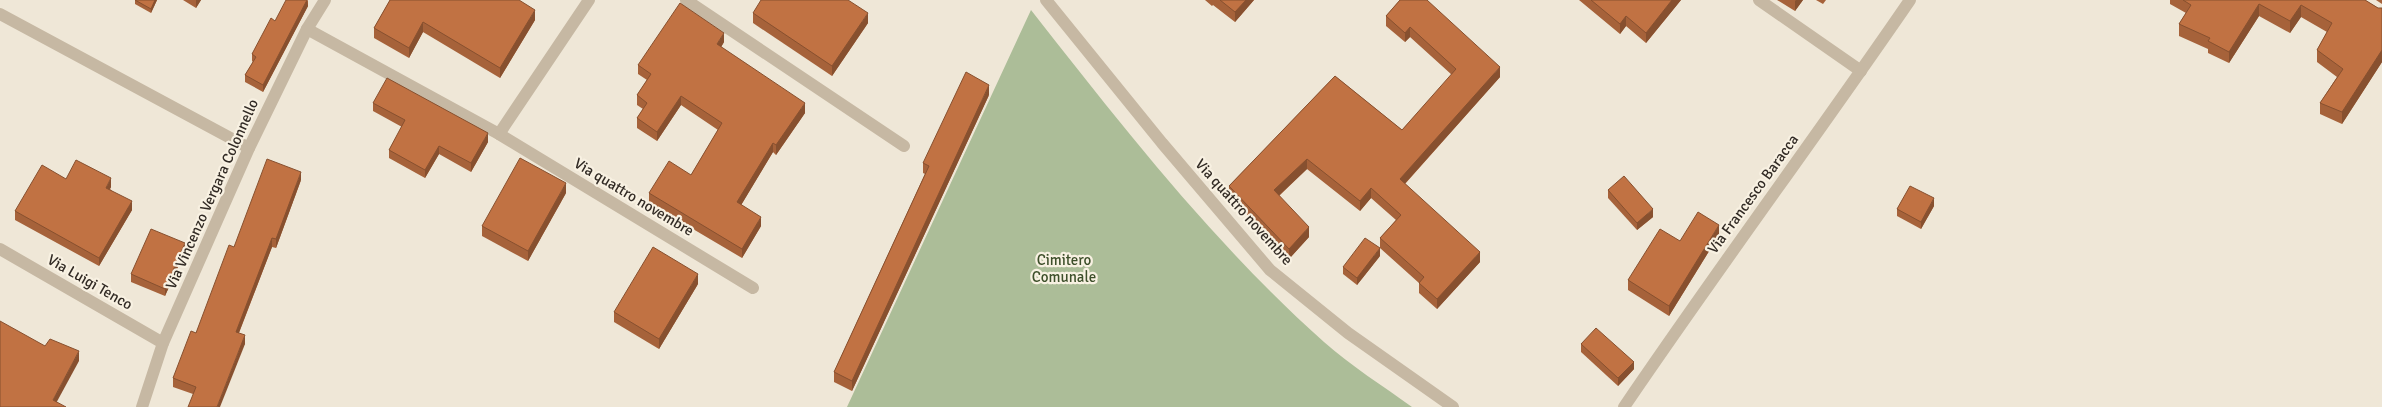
<svg xmlns="http://www.w3.org/2000/svg" width="2382" height="407" font-family="Signika,sans-serif">
<style>
.green{fill:#acbd98}
.lines{fill:none;stroke-linecap:round;stroke-linejoin:round}
.minor{stroke:#c6b8a3;stroke-width:12}
.tertiary{stroke:#c6b8a3;stroke-width:12}
.wall{fill:#a6623a}
.shaded-wall{fill:#87502f}
.building{fill:#c17243;stroke:#87502f}
.labels{text-anchor:middle;dominant-baseline:central;stroke-width:4.5;stroke-linejoin:round;paint-order:stroke}
.street-label{font-size:15px;fill:#322b25;stroke:#f8f1e2}
.park-label{font-size:15px;fill:#3d4f2a;stroke:#f8f1e2}
</style>
<rect width="100%" height="100%" fill="#efe7d7"/>
<!-- green -->
<path class="green" d="M 1031,10 C 1122,126 1214,244 1324,342 C 1351,366 1383,386 1412,407 L 847,407 Z"/>
<g class="lines">
<!-- minor -->
<g class="minor">
<polyline points="686,0 904,146"/>
<polyline points="1046,0 1162,143 1270,270 1348,333 1453,407"/>
<polyline points="1759,0 1861,71"/>
<polyline points="0,14 249,148"/>
<polyline points="307,29 499,134 753,288"/>
<polyline points="499,134 589,0"/>
<polyline points="0,249 163,343"/>
<polyline points="142,407 163,343 249,148 307,29 325,0"/>
</g>
<!-- tertiary -->
<path class="tertiary" d="M 1624,407 C 1717,270 1816,137 1910,0"/>
</g>
<!-- wall -->
<g class="wall">
<polygon points="135,0 157,0 151,13 135,4"/>
<polygon points="183,0 201,0 196,8"/>
<polygon points="308,0 308,6 263,92 245,82 245,75 253,62 252,61 252,54 275,21"/>
<polygon points="390,0 535,20 500,78 423,32 409,58 374,38 374,28"/>
<polygon points="1205,0 1254,0 1235,22 1213,5 1212,6"/>
<polygon points="1400,0 1500,77 1405,184 1480,262 1437,309 1419,293 1419,283 1380,248 1380,238 1396,220 1371,198 1360,211 1307,169 1279,196 1309,237 1289,259 1229,196 1229,186 1335,76 1402,130 1452,75 1410,37 1405,42 1386,26 1386,16"/>
<polygon points="1579,0 1681,0 1646,43 1626,26 1620,34"/>
<polygon points="1777,0 1803,0 1795,11"/>
<polygon points="1816,0 1826,0 1823,4"/>
<polygon points="2170,0 2365,0 2378,8 2382,8 2382,62 2342,124 2320,114 2320,103 2337,77 2317,62 2317,50 2327,32 2301,17 2290,33 2259,16 2229,63 2208,53 2208,49 2179,36 2179,24 2186,13 2170,4"/>
<polygon points="2376,0 2382,0 2382,4"/>
<polygon points="753,13 868,23 832,76 753,23"/>
<polygon points="724,42 721,47 805,113 776,155 773,152 741,205 761,226 742,258 649,203 649,193 691,175 718,130 681,105 657,141 637,128 637,118 643,109 637,105 637,95 647,80 638,74 638,65"/>
<polygon points="989,95 852,391 834,382 834,372 925,174 923,173 923,163"/>
<polygon points="373,103 488,142 471,172 439,154 425,178 389,158 389,150 402,127 373,111"/>
<polygon points="66,179 111,187 110,189 132,210 99,266 15,220 15,211"/>
<polygon points="301,180 276,248 272,247 239,333 245,344 193,394 173,387 173,378 196,333 234,247"/>
<polygon points="1608,190 1653,217 1637,230 1608,198"/>
<polygon points="566,193 528,261 482,236 482,226"/>
<polygon points="1934,206 1921,229 1897,216 1897,209"/>
<polygon points="1719,235 1669,316 1628,290 1628,280 1680,241"/>
<polygon points="185,251 165,296 131,282 131,274"/>
<polygon points="1380,256 1357,285 1343,274 1343,267"/>
<polygon points="698,284 659,349 614,322 614,312"/>
<polygon points="1581,344 1634,369 1618,386 1581,352"/>
</g>
<!-- shaded-wall -->
<g class="shaded-wall">
<polygon points="155,0 157,0 151,13 151,9"/>
<polygon points="196,0 201,0 196,8"/>
<polygon points="307,0 308,6 263,92 263,85"/>
<polygon points="1246,0 1254,0 1235,22 1235,12"/>
<polygon points="1672,0 1681,0 1646,43 1646,33"/>
<polygon points="1796,0 1803,0 1795,11 1795,1"/>
<polygon points="2259,4 2259,16 2229,63 2229,52"/>
<polygon points="2301,5 2301,17 2290,33 2290,21"/>
<polygon points="535,10 535,20 500,78 500,68"/>
<polygon points="868,13 868,23 832,76 832,66"/>
<polygon points="1626,16 1626,26 1620,34 1620,24"/>
<polygon points="423,22 423,32 409,58 409,48"/>
<polygon points="1410,27 1410,37 1405,42 1405,33"/>
<polygon points="724,33 724,42 717,54 717,44"/>
<polygon points="2382,50 2382,62 2342,124 2342,112"/>
<polygon points="1500,67 1500,77 1400,189 1400,179"/>
<polygon points="989,85 989,95 852,391 852,381"/>
<polygon points="681,96 681,105 657,141 657,132"/>
<polygon points="805,103 805,113 776,155 776,145"/>
<polygon points="488,133 488,142 471,172 471,163"/>
<polygon points="773,143 773,152 737,212 737,202"/>
<polygon points="439,146 439,154 425,178 425,170"/>
<polygon points="1307,159 1307,169 1274,200 1274,190"/>
<polygon points="301,172 301,180 276,248 276,239"/>
<polygon points="111,178 111,187 106,196 106,188"/>
<polygon points="566,183 566,193 528,261 528,251"/>
<polygon points="1371,188 1371,198 1360,211 1360,201"/>
<polygon points="1934,198 1934,206 1921,229 1921,222"/>
<polygon points="132,201 132,210 99,266 99,258"/>
<polygon points="1653,209 1653,217 1637,230 1637,223"/>
<polygon points="761,217 761,226 742,258 742,249"/>
<polygon points="1719,225 1719,235 1669,316 1669,306"/>
<polygon points="1309,227 1309,237 1289,259 1289,249"/>
<polygon points="272,238 272,247 236,340 236,332"/>
<polygon points="185,243 185,251 165,296 165,289"/>
<polygon points="1380,248 1380,256 1357,285 1357,278"/>
<polygon points="1480,252 1480,262 1437,309 1437,299"/>
<polygon points="698,274 698,284 659,349 659,339"/>
<polygon points="245,335 245,344 220,407 217,407"/>
<polygon points="79,351 79,361 54,407 53,400"/>
<polygon points="1634,362 1634,369 1618,386 1618,378"/>
</g>
<!-- building -->
<g class="building">
<polygon points="135,0 155,0 151,9"/>
<polygon points="286,0 307,0 263,85 245,75 256,57 252,54 271,18 275,21"/>
<polygon points="390,0 519,0 535,10 500,68 423,22 409,48 374,28"/>
<polygon points="761,0 848,0 868,13 832,66 753,13"/>
<polygon points="1220,0 1246,0 1235,12"/>
<polygon points="1400,0 1427,0 1500,67 1400,179 1480,252 1437,299 1419,283 1424,277 1380,238 1401,215 1371,188 1360,201 1307,159 1274,190 1309,227 1289,249 1229,186 1335,76 1402,130 1456,69 1410,27 1405,33 1386,16"/>
<polygon points="1591,0 1672,0 1646,33 1626,16 1620,24"/>
<polygon points="2183,0 2365,0 2378,8 2382,8 2382,50 2342,112 2320,103 2343,69 2317,50 2332,23 2301,5 2290,21 2259,4 2229,52 2208,41 2210,38 2179,24 2191,5"/>
<polygon points="680,3 724,33 717,44 805,103 776,145 773,143 737,202 761,217 742,249 649,193 669,161 691,175 722,123 681,96 657,132 637,118 647,103 637,95 651,74 638,65"/>
<polygon points="966,72 989,85 852,381 834,372 929,166 923,163"/>
<polygon points="387,78 488,133 471,163 439,146 425,170 389,150 405,120 373,103"/>
<polygon points="520,158 566,183 528,251 482,226"/>
<polygon points="267,159 301,172 276,239 272,238 236,332 245,335 217,407 188,407 196,387 173,378 191,331 196,333 229,245 234,247"/>
<polygon points="76,160 111,178 106,188 132,201 99,258 15,211 42,165 66,179"/>
<polygon points="1624,176 1653,209 1637,223 1608,190"/>
<polygon points="1910,186 1934,198 1921,222 1897,209"/>
<polygon points="1698,212 1719,225 1669,306 1628,280 1660,229 1680,241"/>
<polygon points="151,229 185,243 165,289 131,274"/>
<polygon points="1365,238 1380,248 1357,278 1343,267"/>
<polygon points="653,247 698,274 659,339 614,312"/>
<polygon points="0,321 45,346 50,339 79,351 53,400 66,407 0,407"/>
<polygon points="1596,328 1634,362 1618,378 1581,344"/>
</g>
<g class="labels">
<!-- street labels -->
<g class="street-label">
<text transform="translate(212 194) rotate(-66)">Via Vincenzo Vergara Colonnello</text>
<text transform="translate(1753 194) rotate(-54)">Via Francesco Baracca</text>
<text transform="translate(634 197) rotate(31)">Via quattro novembre</text>
<text transform="translate(1244 212) rotate(48)">Via quattro novembre</text>
<text transform="translate(90 282) rotate(30)">Via Luigi Tenco</text>
</g>
<!-- park labels -->
<g class="park-label">
<text x="1064" y="260">Cimitero<tspan x="1064" dy="17">Comunale</tspan></text>
</g>
</g>
</svg>
